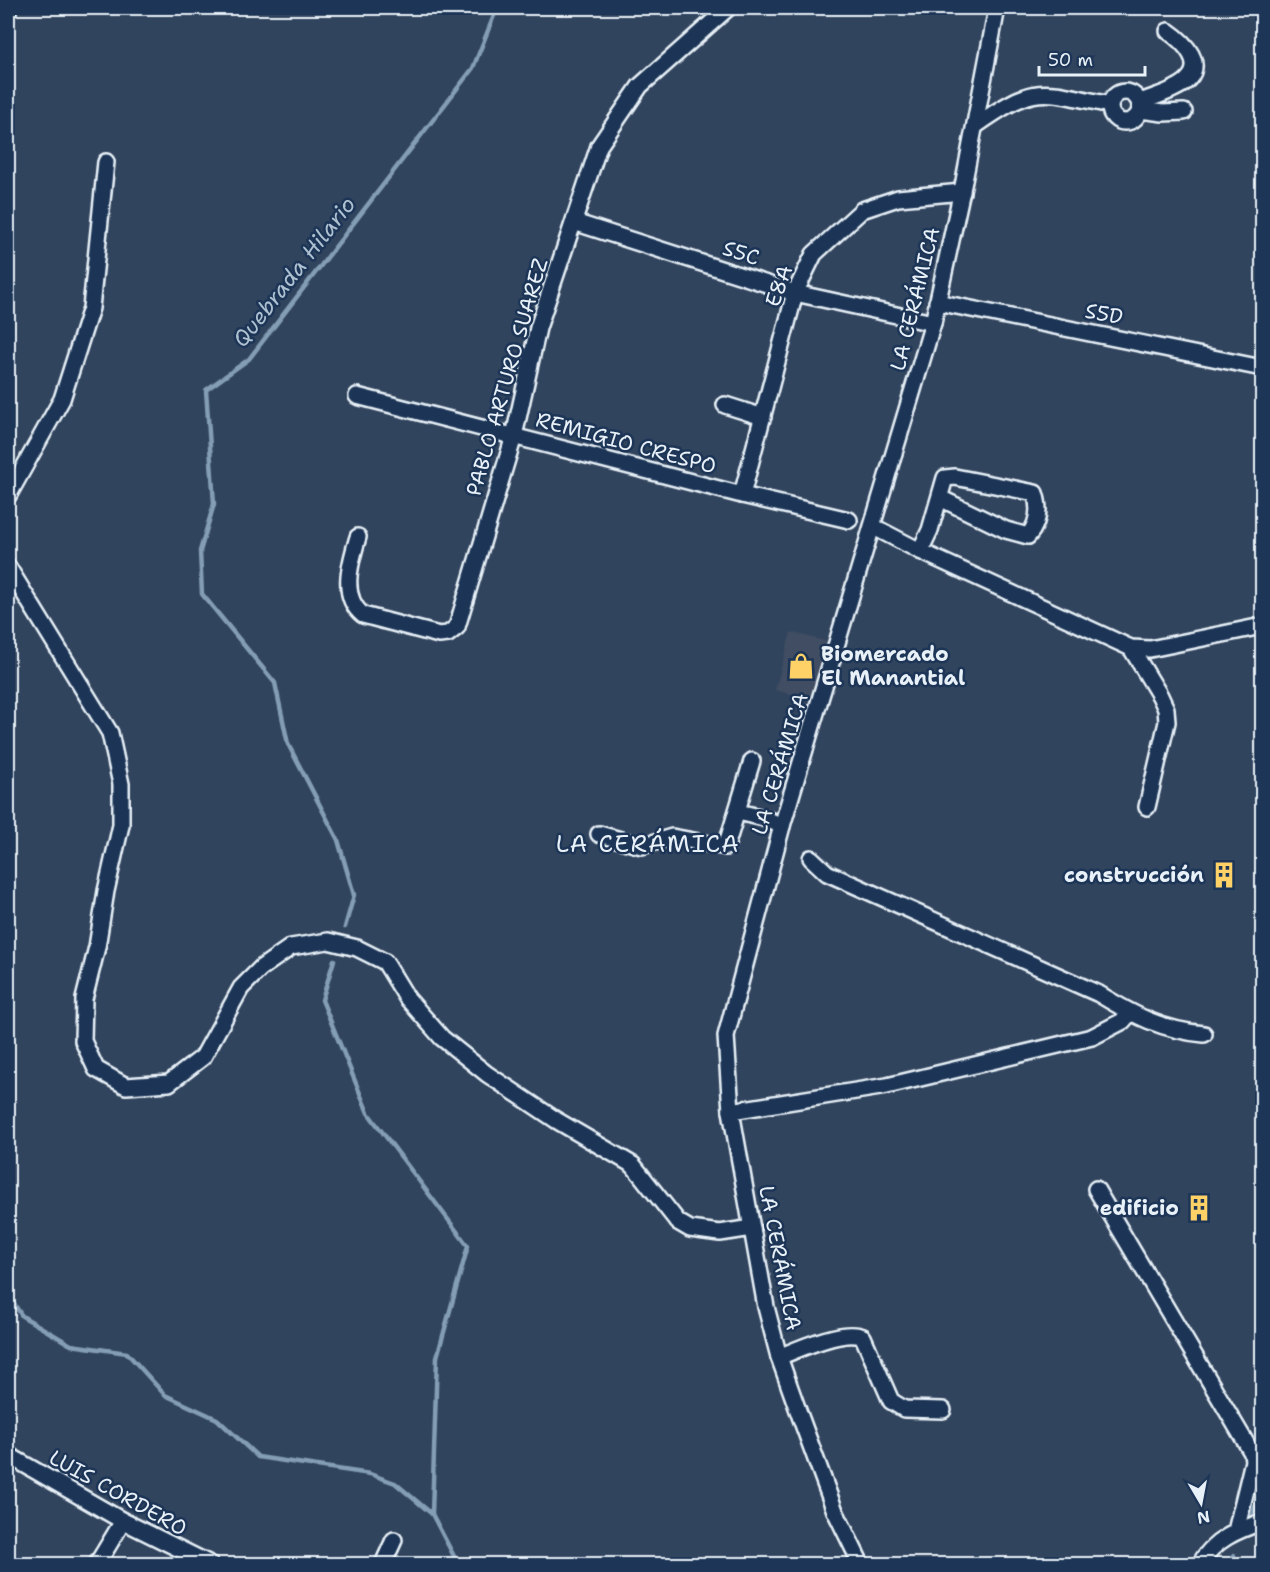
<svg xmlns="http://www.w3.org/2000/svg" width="1270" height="1572" font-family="'Shantell Sans',sans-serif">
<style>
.built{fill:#3f4e62}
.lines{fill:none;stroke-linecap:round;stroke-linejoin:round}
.stream{stroke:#849eb5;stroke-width:4.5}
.minor-casing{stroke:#e8f1f8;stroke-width:20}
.minor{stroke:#1d3557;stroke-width:15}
.labels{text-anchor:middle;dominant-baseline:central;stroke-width:5;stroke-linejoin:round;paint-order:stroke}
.street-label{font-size:21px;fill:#e8f1f8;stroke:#1d3557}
.poi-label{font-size:21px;font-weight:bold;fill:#e8f1f8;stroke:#1d3557;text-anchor:end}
.water-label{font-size:22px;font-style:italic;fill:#aec1d1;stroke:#1d3557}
.quarter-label{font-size:24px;letter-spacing:1.5px;fill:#e8f1f8;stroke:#1d3557}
</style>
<rect width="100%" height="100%" fill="#31445d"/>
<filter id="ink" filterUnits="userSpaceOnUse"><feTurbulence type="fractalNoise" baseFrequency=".0167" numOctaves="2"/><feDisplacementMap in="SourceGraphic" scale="12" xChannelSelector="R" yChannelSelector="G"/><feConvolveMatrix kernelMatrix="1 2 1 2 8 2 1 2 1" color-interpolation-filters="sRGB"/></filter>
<g filter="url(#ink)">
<!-- built -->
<polygon class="built" points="791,632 828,642 810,700 775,690"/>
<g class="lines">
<!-- stream -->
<g class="stream">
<polyline points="345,927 354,895 338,840 288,744 275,683 202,594 200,551 214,504 206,390 249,359 473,68 497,8"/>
<polyline points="334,960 322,1000 368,1113 468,1246 437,1357 432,1514"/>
<polyline points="8,1295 22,1316 71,1345 127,1353 165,1395 217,1419 258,1457 370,1474 395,1483 432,1514 458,1564"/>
<polyline points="1250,1516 1262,1496"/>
<polyline points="1230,1564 1234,1555"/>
</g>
<!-- minor casing -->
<g class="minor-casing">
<g id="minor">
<polyline points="8,10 9,8"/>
<circle cx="1125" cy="107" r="15"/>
<path d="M 1140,102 C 1153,97 1172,92 1184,83 C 1208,65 1184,42 1168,31"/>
<polyline points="1140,110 1163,113 1184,112"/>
<path d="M 975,126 C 1037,83 1038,90 1110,105"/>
<polyline points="574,222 795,293 933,323"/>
<polyline points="937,302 1262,368"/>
<polyline points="357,396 742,495 849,520"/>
<polyline points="725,405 763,417"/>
<polyline points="742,495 795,293 814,254 862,210 898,198 962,192"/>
<polyline points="8,496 62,399 91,308 106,162"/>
<polyline points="874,527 920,551 1131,648 1150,649 1262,626"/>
<path d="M 358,537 C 351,561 339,596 363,615 L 439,635 L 448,634 L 457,627 L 514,436 L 538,328 L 599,146 L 640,86 L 728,8"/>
<path d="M 920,551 L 930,530 L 945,478 L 955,477 L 1035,493 C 1040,508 1039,523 1028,536 L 1006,530 L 940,498"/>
<polyline points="8,567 110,733 121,784 121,825 106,891 97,947 84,999 83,1041 96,1069 126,1086 169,1083 203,1057 241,988 261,968 291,947 328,941 357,948 385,962 407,998 442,1038 487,1074 556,1120 633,1165 678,1222 690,1229 720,1233 752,1228"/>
<polyline points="1131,648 1160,696 1166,709 1167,722 1147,807"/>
<polyline points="738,812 764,818 782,826"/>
<polyline points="599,834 642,846 672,837 726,847 752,761"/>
<path d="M 811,858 L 827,873 L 1099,994 C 1135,1016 1162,1030 1204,1034"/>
<polyline points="731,1111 887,1086 1092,1037 1123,1021 1130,1013"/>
<polyline points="1096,1189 1252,1453 1253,1461 1236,1531"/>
<path d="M 779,1357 C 798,1349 845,1328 863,1337 L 891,1401 L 904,1409 L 943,1410"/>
<polyline points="8,1455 123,1521 210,1564"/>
<polyline points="97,1564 123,1521"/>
<polyline points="383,1564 394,1540"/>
<polyline points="861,1564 835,1511 800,1416 779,1357 766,1307 731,1111 726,1036 782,826 933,323 964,181 997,8"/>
<path d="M 1200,1564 C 1213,1540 1238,1530 1262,1522"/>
</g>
</g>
<!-- minor -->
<use href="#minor" class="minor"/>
</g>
</g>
<!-- icons -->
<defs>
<g id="shop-bare" transform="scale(2.07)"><path d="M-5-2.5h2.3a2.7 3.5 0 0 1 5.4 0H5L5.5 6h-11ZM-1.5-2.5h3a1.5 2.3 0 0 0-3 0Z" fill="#ffd166" stroke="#1d3557" stroke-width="2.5" paint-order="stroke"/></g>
<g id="building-bare" transform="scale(2.07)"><path d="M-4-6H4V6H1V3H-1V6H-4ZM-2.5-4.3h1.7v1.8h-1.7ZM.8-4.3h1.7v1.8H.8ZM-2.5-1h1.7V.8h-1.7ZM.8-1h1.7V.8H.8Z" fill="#ffd166" stroke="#1d3557" stroke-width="2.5" paint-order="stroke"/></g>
</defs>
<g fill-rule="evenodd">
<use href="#shop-bare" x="801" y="666"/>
<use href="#building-bare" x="1224" y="875"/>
<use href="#building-bare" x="1199" y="1208"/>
</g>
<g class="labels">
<!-- street labels -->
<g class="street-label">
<text transform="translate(741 253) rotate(18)">S5C</text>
<text transform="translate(779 286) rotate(-70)">E8A</text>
<text transform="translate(915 299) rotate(-76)">LA CERÁMICA</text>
<text transform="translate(1104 314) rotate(11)">S5D</text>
<text transform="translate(507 377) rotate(-74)">PABLO ARTURO SUAREZ</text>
<text transform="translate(626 443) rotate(15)">REMIGIO CRESPO</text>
<text transform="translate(780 764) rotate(-73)">LA CERÁMICA</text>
<text transform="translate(780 1258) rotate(79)">LA CERÁMICA</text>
<text transform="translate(118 1493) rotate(29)">LUIS CORDERO</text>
</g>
<!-- poi labels -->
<g class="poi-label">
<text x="821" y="654" text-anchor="start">Biomercado<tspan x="821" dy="24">El Manantial</tspan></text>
<text x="1204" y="875">construcción</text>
<text x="1179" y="1208">edificio</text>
</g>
<!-- water labels -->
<g class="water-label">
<text transform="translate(294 272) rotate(-52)">Quebrada Hilario</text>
</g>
<!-- quarter labels -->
<g class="quarter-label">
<text x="648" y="844">LA CERÁMICA</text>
</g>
</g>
<!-- margin -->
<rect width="1270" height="1572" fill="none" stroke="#1d3557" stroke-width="30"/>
<rect x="15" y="15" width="1240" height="1542" fill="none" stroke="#e8f1f8" stroke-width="2" filter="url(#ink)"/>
<!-- north arrow -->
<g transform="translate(1201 1503) rotate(170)" stroke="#1d3557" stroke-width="4.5" paint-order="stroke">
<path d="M0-4.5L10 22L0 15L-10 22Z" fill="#e8f1f8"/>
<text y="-9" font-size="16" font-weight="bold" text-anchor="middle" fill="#e8f1f8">N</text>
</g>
<!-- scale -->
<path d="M1039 66v9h106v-9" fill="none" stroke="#e8f1f8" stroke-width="3"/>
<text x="1048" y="66" font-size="18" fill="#e8f1f8" stroke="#1d3557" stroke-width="4.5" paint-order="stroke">50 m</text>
</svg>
